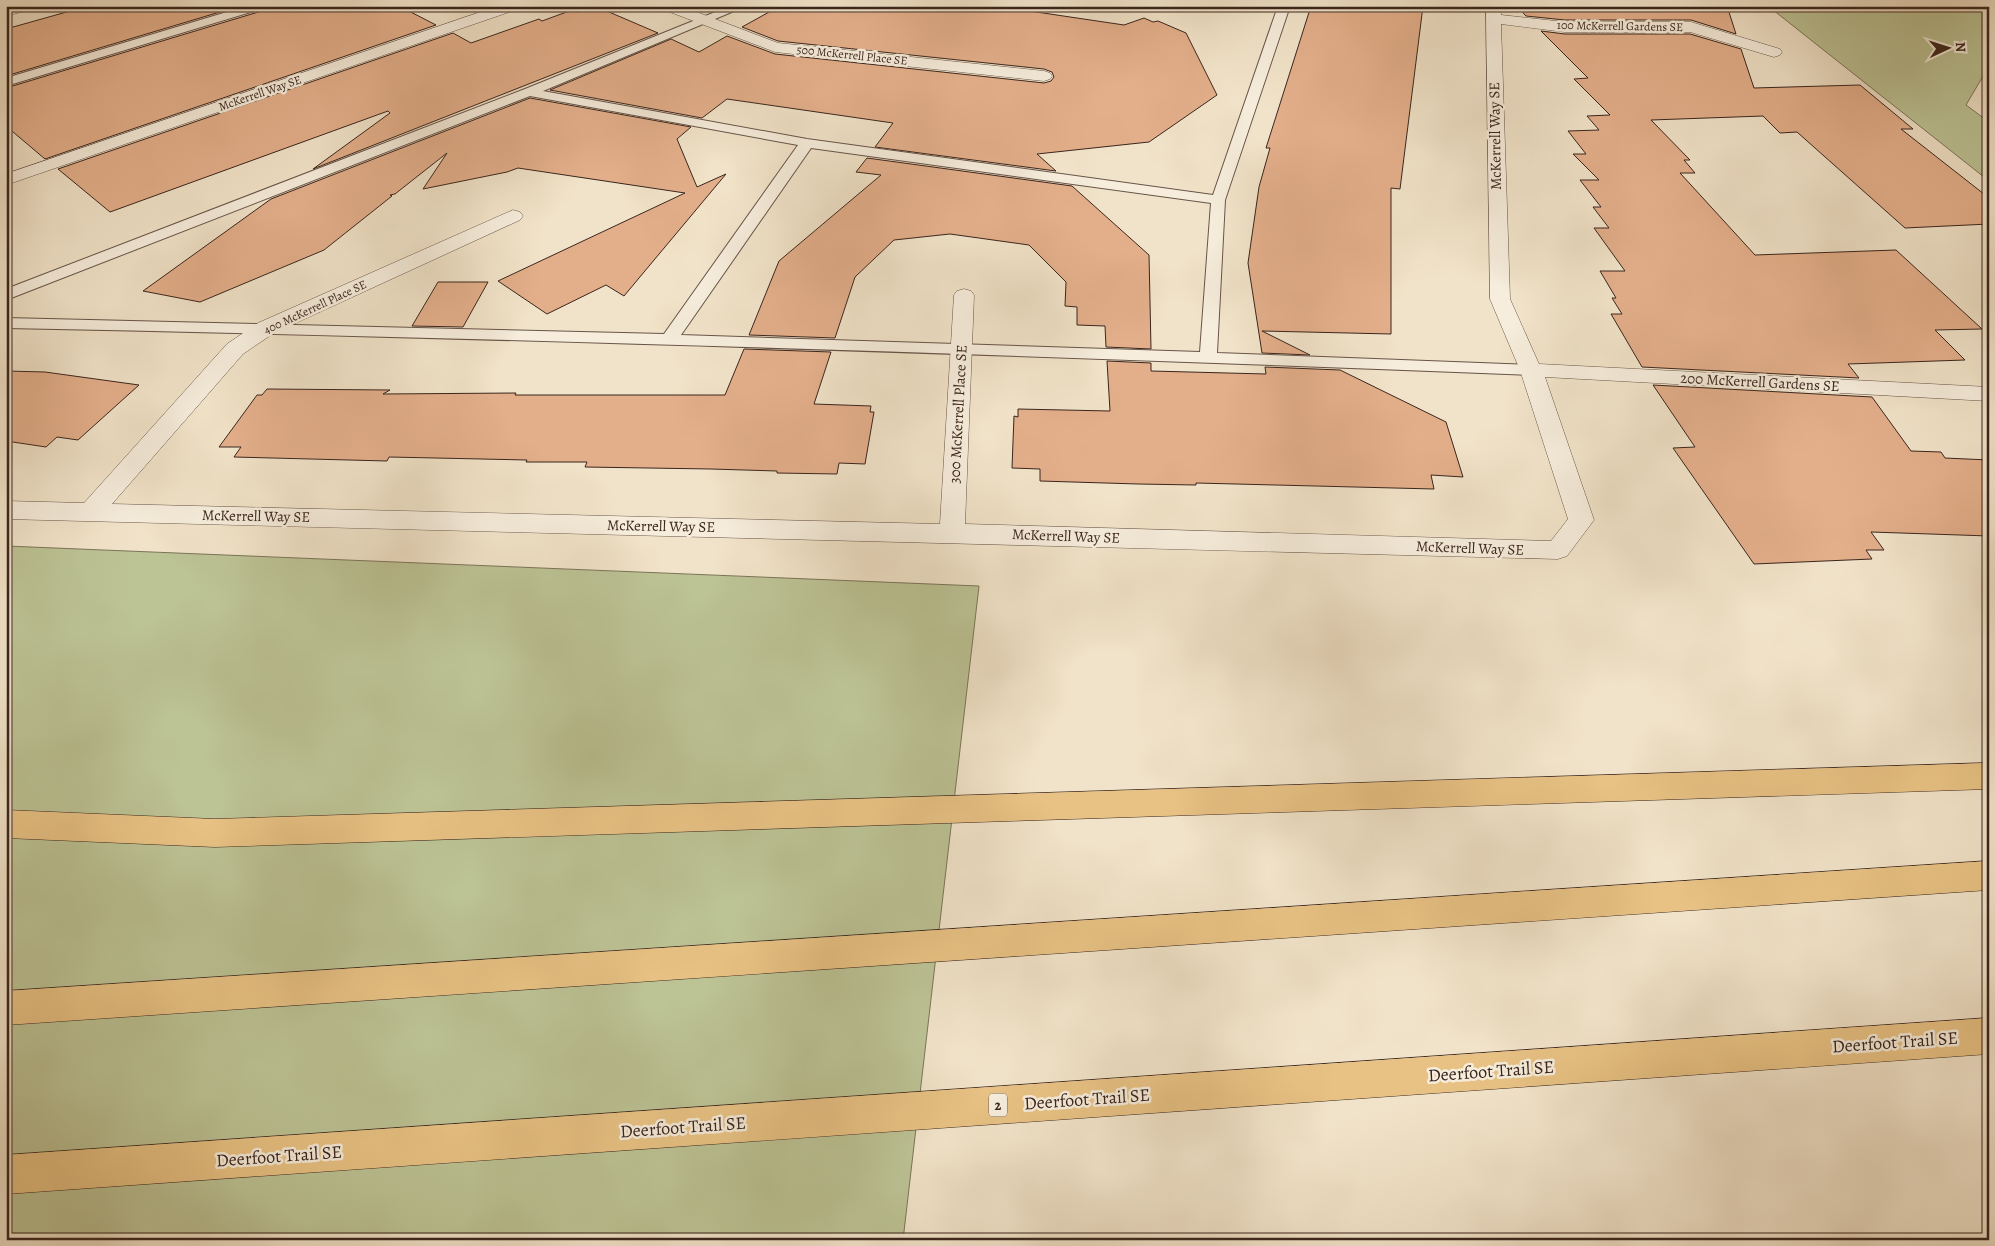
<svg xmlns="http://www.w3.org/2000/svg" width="1995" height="1246" font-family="Alegreya,serif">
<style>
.green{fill:#bcc395;stroke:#7b7459}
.building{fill:#e3af8b;stroke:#3a251d}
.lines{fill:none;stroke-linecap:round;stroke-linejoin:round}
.lane-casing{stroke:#685448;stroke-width:2}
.street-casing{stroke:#685448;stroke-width:1}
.highway-casing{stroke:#3a251d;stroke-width:1}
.lane{fill:#f6eddc;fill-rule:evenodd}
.street{fill:#f6eddc;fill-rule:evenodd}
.highway{fill:#e8c284;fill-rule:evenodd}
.labels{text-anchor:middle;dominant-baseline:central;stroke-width:5;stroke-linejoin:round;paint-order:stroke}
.far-street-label{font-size:12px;fill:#3a251d;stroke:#f6eddc}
.shield{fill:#f6eddc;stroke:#726156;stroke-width:1}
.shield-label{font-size:14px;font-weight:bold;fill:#3a251d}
.street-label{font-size:15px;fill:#3a251d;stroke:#f6eddc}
.near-street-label{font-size:18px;fill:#3a251d;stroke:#f6eddc}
</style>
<rect width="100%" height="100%" fill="#f1e3c9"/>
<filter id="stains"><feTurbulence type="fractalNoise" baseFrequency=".004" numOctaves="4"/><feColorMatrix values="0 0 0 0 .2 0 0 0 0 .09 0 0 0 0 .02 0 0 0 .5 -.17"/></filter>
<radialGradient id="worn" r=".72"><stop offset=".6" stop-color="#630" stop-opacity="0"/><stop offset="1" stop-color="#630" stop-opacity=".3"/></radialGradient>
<!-- green -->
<g class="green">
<polygon points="1768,6 1989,6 1989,66 1966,105 1989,122 1989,181"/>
<polygon points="6,546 979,586 903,1240 6,1240"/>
</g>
<!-- building -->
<g class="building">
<polygon points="88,6 240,6 6,76 6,29"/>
<polygon points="267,6 399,6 436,25 45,159 6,126 6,88 265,10"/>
<polygon points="595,6 658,33 313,169 390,113 388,111 110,212 58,169 453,33 471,43 539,19 542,21 572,10 577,12"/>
<polygon points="780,6 996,6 1124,25 1144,18 1153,22 1158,21 1186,33 1217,95 1149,142 1037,154 1056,171 875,147 893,123 727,99 702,118 550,90 671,39 699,52 727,36 775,54 1044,83 1051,81 1054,77 1052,72 1044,69 778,41 742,27"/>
<polygon points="1311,6 1423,6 1400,189 1391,188 1391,334 1262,331 1310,355 1262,353 1248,263 1259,187 1270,148 1266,148"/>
<polygon points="1517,6 1727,6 1736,34 1691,20 1565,20 1526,16"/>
<polygon points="1541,31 1565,34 1690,34 1741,49 1754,88 1860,85 1913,129 1901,129 1989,198 1989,224 1905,228 1797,132 1780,133 1763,116 1651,120 1690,160 1684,160 1695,173 1680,173 1755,255 1896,250 1982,329 1935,330 1965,360 1848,364 1859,378 1642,367 1611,314 1622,314 1612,298 1616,298 1600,271 1625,271 1594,228 1609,228 1593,207 1601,207 1580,180 1599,180 1573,154 1586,154 1568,131 1599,130 1587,116 1610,115 1574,79 1588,78"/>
<polygon points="530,98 691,127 677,139 697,187 726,174 624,296 606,285 547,314 498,281 685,193 518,168 507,172 423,189 447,153 395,194 390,195 392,196 324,250 200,302 143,291 271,199"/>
<polygon points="867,158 1072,186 1149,255 1151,349 1106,347 1105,326 1077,325 1077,307 1065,306 1066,282 1029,245 950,234 894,240 855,277 835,338 749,335 779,261 881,175 856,172"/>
<polygon points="438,282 488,282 463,327 412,326"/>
<polygon points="744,349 831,352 814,404 871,406 870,412 874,412 865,464 839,463 837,474 777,473 777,471 711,469 585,467 587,462 526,462 527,460 389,457 387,461 234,457 241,447 219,447 257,395 262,395 267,389 390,390 383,394 516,393 515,395 725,395"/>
<polygon points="1107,361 1151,363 1151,371 1266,374 1265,367 1340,370 1446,422 1463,477 1431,475 1434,489 1196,483 1196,485 1138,484 1040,481 1040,469 1012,468 1014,416 1018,417 1018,409 1110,411"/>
<polygon points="6,371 45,372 139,385 78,440 57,437 46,447 6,441"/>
<polygon points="1653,385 1872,397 1911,451 1941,452 1945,458 1989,460 1989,536 1871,532 1884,550 1866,550 1872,559 1754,564 1673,448 1695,447"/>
</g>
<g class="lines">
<!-- lane casing -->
<g class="lane-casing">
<g id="lane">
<polygon points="247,6 265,6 264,8 6,86 6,78"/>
<path d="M 730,6 L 746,6 L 543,91 L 807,139 L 1213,195 L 1278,6 L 1290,6 L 1225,200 L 1217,353 L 1531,365 L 1537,366 L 1540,370 L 1537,374 L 1531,375 C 1022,355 515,338 6,328 L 6,318 L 664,334 L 798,145 L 530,96 L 6,300 L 6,289 L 525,89 ZM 811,148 L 1211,203 L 1200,352 L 681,335 Z"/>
</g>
</g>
<!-- street casing -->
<g class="street-casing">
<g id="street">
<polygon points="10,6 34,6 32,9 6,16 6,7"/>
<polygon points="498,6 520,6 518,9 6,185 6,174"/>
<polygon points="660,6 681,6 778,43 1044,71 1050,73 1052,76 1050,79 1044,81 775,52 662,9"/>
<polygon points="1486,6 1500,6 1501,15 1565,22 1691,22 1780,49 1782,52 1780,55 1774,57 1690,32 1565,32 1501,24 1510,299 1539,364 1989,387 1989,401 1545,377 1594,520 1567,556 1558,559 6,519 6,501 84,503 227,344 258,323 513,210 520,212 523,216 520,220 274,333 243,354 112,504 940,524 954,295 957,291 964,289 971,291 974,295 965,524 1551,541 1568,519 1520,370 1490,299"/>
</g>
</g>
<!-- highway casing -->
<g class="highway-casing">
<g id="highway">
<polygon points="1989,763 1989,789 215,847 6,838 6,810 215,819"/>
<polygon points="1989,861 1989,890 6,1025 6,991"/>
<polygon points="1989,1018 1989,1054 6,1194 6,1155"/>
</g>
</g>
<!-- lane -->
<use href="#lane" class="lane"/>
<!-- street -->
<use href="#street" class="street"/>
<!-- highway -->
<use href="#highway" class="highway"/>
</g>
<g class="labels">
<!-- far-street labels -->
<g class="far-street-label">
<text transform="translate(1620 26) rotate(1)">100 McKerrell Gardens SE</text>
<text transform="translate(852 55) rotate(6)">500 McKerrell Place SE</text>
<text transform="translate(260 93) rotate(-19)">McKerrell Way SE</text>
<text transform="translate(315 307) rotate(-25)">400 McKerrell Place SE</text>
</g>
<!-- shield labels -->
<rect class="shield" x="989" y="1093.5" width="18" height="23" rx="4"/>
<g class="shield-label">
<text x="998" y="1105">2</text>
</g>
<!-- street labels -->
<g class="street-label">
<text transform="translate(1495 136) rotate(-91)">McKerrell Way SE</text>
<text transform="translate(1760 382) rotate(3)">200 McKerrell Gardens SE</text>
<text transform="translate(958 414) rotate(-87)">300 McKerrell Place SE</text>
<text transform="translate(256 516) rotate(1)">McKerrell Way SE</text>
<text transform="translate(661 526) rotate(1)">McKerrell Way SE</text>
<text transform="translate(1066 536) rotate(2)">McKerrell Way SE</text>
<text transform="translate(1470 548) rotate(2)">McKerrell Way SE</text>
</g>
<!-- near-street labels -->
<g class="near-street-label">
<text transform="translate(1895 1042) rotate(-4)">Deerfoot Trail SE</text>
<text transform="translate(1491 1071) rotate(-4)">Deerfoot Trail SE</text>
<text transform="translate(1087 1099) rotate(-4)">Deerfoot Trail SE</text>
<text transform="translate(683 1127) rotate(-4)">Deerfoot Trail SE</text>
<text transform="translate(279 1156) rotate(-4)">Deerfoot Trail SE</text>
</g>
</g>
<!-- margin -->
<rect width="1995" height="1246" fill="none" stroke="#f1e3c9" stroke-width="25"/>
<rect x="8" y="8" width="1980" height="1231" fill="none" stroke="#3a251d" stroke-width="2.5"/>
<rect x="12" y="12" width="1970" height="1221" fill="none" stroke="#3a251d"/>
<!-- north arrow -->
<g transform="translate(1948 48) rotate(86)" stroke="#f6eddc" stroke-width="4" paint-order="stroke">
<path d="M0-4L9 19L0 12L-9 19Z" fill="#3a251d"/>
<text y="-8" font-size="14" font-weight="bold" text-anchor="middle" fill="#3a251d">N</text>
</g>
<rect width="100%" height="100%" filter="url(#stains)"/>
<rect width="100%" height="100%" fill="url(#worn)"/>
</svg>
